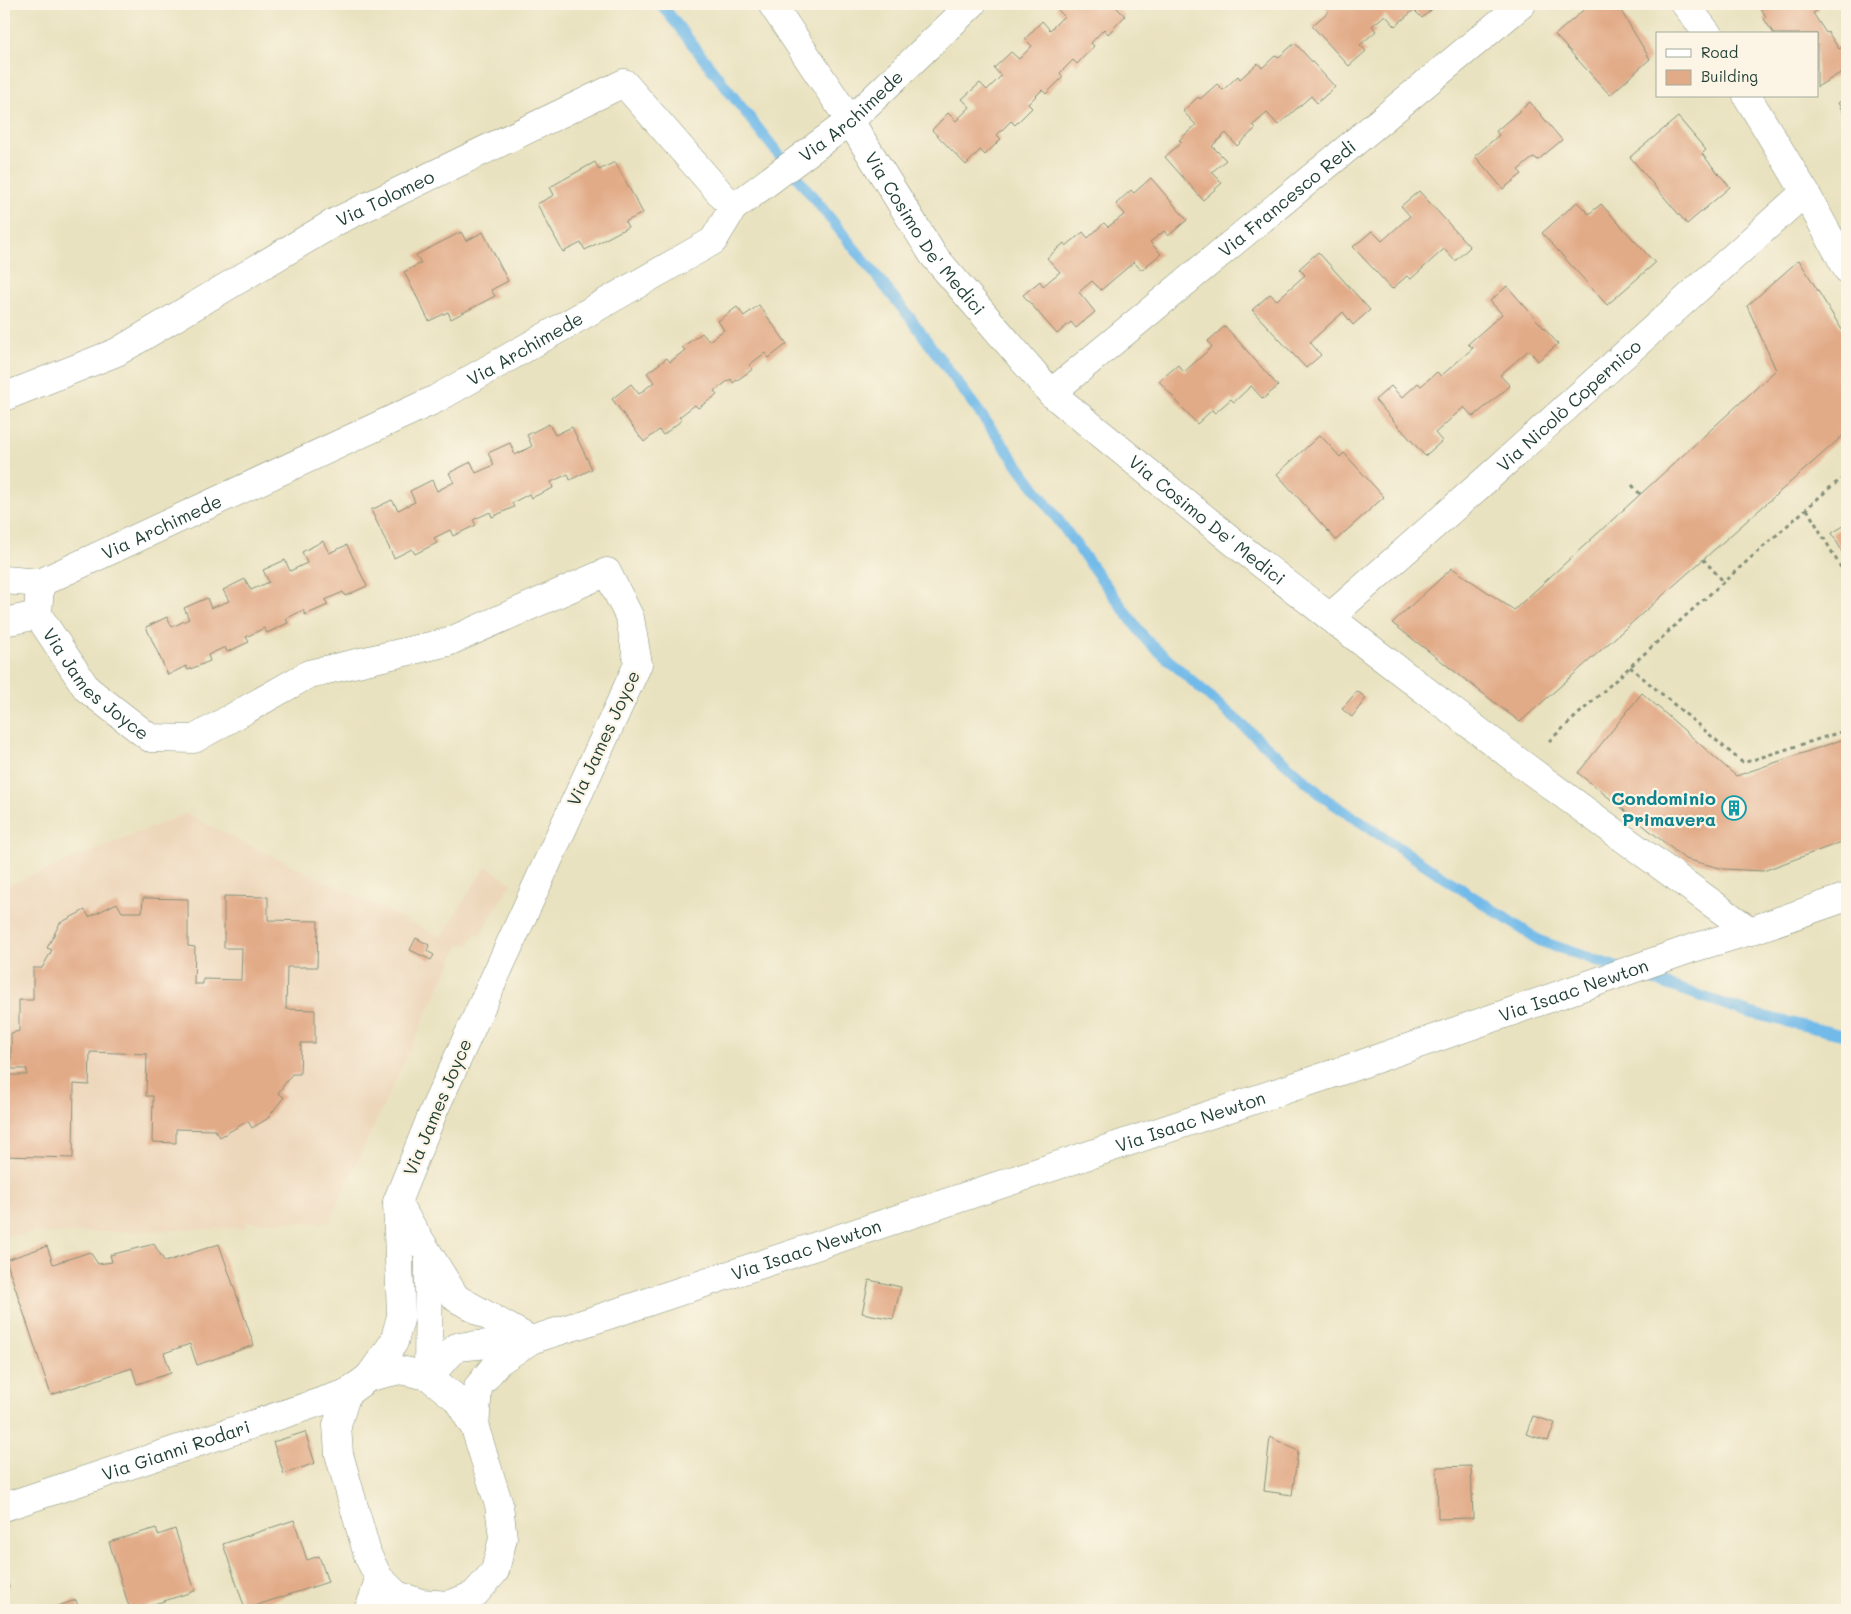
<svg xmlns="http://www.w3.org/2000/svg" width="1851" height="1614" font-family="Mali,sans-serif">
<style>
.built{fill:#edd7bb}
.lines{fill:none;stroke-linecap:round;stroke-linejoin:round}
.stream{stroke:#71bae9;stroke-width:11}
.building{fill:#e2ab88}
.street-casing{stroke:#84907a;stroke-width:29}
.path{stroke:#84907a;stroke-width:3;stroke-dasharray:4 4;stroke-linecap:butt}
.street{stroke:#fff;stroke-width:28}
.labels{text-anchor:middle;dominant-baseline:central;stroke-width:4.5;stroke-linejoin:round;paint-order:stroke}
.street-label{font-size:18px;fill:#1f3d34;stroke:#fcf5e5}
.culture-label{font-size:18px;font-weight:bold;fill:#0d838f;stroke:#fcf5e5;text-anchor:end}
</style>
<rect width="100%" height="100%" fill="#fcf5e5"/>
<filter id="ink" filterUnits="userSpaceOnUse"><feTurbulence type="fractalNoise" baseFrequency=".02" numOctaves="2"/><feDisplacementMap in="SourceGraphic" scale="10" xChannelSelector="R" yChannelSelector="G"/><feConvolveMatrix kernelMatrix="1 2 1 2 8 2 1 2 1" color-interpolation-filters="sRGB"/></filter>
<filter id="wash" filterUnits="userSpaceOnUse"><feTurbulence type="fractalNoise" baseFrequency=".0096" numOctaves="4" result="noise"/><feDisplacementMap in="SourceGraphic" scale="20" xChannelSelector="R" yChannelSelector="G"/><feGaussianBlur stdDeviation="1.12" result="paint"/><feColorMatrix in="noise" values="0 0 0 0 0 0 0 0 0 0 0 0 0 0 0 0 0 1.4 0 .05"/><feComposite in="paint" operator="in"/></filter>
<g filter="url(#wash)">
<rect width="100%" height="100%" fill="#e9e2c0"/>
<!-- built -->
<polygon class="built" points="185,814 441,937 486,866 511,883 479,936 475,934 469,942 473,944 459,945 329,1222 245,1222 246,1228 19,1234 4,1237 4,887"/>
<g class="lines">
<!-- stream -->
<polyline class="stream" points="661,4 760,131 911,319 1146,640 1326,799 1540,941 1750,1013 1847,1036"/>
</g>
<g id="blocks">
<!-- building -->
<g class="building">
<polygon points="1060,4 1113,4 1125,16 1108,34 1104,29 1091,43 1094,46 1077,64 1073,60 1060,73 1063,77 1046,94 1042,90 1028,104 1032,108 1015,125 1011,121 997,135 1001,139 985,155 980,150 966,165 932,130 948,113 956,121 970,107 962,99 980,83 987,90 1001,76 994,68 1011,52 1019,59 1032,46 1025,39 1042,21 1050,30 1064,16 1056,8"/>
<polygon points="1328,4 1438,4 1422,18 1414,10 1395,26 1385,15 1372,26 1376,31 1360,45 1366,51 1349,66 1312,26 1329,11 1325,7"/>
<polygon points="1590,4 1617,4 1650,59 1610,95 1555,35"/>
<polygon points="1758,4 1815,4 1819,10 1813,13 1826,33 1828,32 1839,49 1842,47 1847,55 1847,69 1817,87 1817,34 1774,34 1764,19 1766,17"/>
<polygon points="1295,43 1335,87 1317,103 1311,96 1278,125 1267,113 1253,125 1256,128 1237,146 1226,133 1212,146 1226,160 1212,172 1222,183 1203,200 1165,157 1182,142 1179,140 1196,125 1183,111 1198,97 1200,99 1217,84 1223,90 1238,76 1240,79 1258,63 1262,68 1276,55 1279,57"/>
<polygon points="1847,97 1847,119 1838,103"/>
<polygon points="1530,102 1562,140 1538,160 1534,157 1518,170 1522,174 1503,189 1475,156 1499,135 1496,131"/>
<polygon points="1678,117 1706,150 1702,154 1730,187 1687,224 1630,157"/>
<polygon points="595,162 599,170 615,162 643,213 625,222 628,227 585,250 581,243 563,252 537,204 554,195 550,187"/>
<polygon points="1151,178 1187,220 1168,236 1164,231 1150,242 1161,254 1141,270 1134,262 1101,290 1092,281 1079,292 1095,312 1076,328 1071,322 1057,334 1023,295 1040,281 1043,286 1060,272 1047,258 1064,243 1066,246 1083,232 1088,238 1104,223 1108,227 1125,214 1116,204 1131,190 1134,193"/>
<polygon points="1419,191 1470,247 1455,261 1444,249 1411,279 1407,276 1392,289 1353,247 1372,231 1382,241 1410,216 1401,206"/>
<polygon points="1577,202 1589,214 1601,204 1655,263 1607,305 1542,233"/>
<polygon points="461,232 466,241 483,232 508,281 491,290 495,296 451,319 448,312 429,321 404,272 421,263 416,255"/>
<polygon points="1318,252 1370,310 1353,325 1343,312 1310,342 1321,355 1306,368 1252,310 1270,294 1277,300 1305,275 1299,269"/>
<polygon points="1799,260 1847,338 1847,432 1520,722 1392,623 1452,568 1514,610 1776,370 1747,306"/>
<polygon points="1507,286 1558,344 1538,361 1529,350 1500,375 1510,386 1473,417 1464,407 1435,433 1442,441 1425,456 1375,400 1391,386 1402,398 1418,383 1421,386 1437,372 1441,376 1473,348 1468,344 1502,314 1490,301"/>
<polygon points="759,305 787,344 769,358 765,353 749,365 753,369 733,383 731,379 714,391 717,395 698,408 695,405 679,417 682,420 663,435 659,430 644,442 612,399 631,384 639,394 654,382 647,373 667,358 670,362 685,350 682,347 702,333 709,341 724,330 718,321 737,307 744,316"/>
<polygon points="1225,326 1278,386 1263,399 1251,386 1234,402 1231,399 1215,413 1212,410 1197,424 1159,381 1178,365 1184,372 1212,347 1208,341"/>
<polygon points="549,424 555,435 572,427 592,469 570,480 568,474 551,482 553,488 531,498 529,494 512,503 514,507 492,517 490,512 473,520 476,525 453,536 450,530 434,538 437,543 415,554 412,549 394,558 371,510 392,500 398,510 415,502 410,491 432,480 437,491 454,482 449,473 471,462 476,473 494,465 488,453 510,443 515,455 532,446 527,435"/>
<polygon points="1320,435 1340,457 1344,453 1384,497 1336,540 1277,474"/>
<polygon points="1847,524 1847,561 1832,533"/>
<polygon points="323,541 329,553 347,545 367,586 345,596 343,592 325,600 328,605 305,615 303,610 286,619 288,623 267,633 264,628 246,637 249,642 227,652 225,647 208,655 210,661 188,670 186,666 168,675 146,627 167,617 172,627 189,619 184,608 207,598 211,608 229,601 223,590 245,579 251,590 269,582 263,570 285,560 290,571 307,563 302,552"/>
<polygon points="1357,691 1366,698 1352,717 1342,709"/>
<polygon points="1642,693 1736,776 1847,738 1847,840 1763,871 1724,869 1685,859 1578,773"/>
<polygon points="224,896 268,897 268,920 318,921 317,967 287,967 286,1009 315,1010 315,1043 301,1043 300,1074 292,1074 278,1093 284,1097 267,1119 252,1128 248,1121 220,1137 215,1130 176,1129 176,1143 152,1142 153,1096 146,1096 147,1054 90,1052 89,1085 74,1084 73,1158 4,1156 4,1075 27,1075 27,1069 11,1069 11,1033 19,1031 19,1000 33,1000 33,968 42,968 52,950 47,948 60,923 85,910 89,917 117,903 122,912 142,912 143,898 188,899 188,946 195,947 194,984 203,984 203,979 241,980 242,948 224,948"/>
<polygon points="416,938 429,945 427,951 434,955 431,960 410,950"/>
<polygon points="154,1244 165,1262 219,1244 254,1345 197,1365 190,1344 164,1353 171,1373 137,1384 132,1368 51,1395 6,1260 47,1246 53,1264 90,1252 98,1264 112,1262 110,1255"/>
<polygon points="869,1280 901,1287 893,1319 862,1313"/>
<polygon points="1533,1416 1555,1423 1548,1441 1526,1434"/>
<polygon points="305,1432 315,1463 284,1474 273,1442"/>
<polygon points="1270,1437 1298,1451 1292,1495 1264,1491"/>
<polygon points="1471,1466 1473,1518 1438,1519 1437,1467"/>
<polygon points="294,1520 307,1560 319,1556 328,1582 245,1609 223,1544"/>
<polygon points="156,1528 158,1535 175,1529 195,1591 136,1610 130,1610 109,1542"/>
<polygon points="4,1573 9,1587 4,1588"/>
<polygon points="76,1600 79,1610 45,1610"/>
</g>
</g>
</g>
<g filter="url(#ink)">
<use href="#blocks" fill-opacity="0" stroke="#84907a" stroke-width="1"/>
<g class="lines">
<!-- street casing -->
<g class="street-casing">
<g id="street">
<path id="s1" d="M 772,4 L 850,121 L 933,255 L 1051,393 L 1236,544 L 1358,639 L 1523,765 L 1750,931"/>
<polyline points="1685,4 1708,34"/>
<polyline points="1747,96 1805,192 1847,269"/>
<path id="s2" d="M 1051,393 L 1522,4"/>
<path id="s3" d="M 4,397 L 117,352 L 337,221 L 624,83 L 733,208"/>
<polyline points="4,580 40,583"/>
<path id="s4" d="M 38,615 L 87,689 L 150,738 L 194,739 L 309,674 L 448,642 L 607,572 L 630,618 L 638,664 L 434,1110 L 397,1202 L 401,1316 L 394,1342 L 369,1377"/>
<path id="s5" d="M 38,615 L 40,583 L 436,399 L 713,241 L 733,208 L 850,121 L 972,4"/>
<path id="s6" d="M 1330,617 L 1489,477 L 1805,192"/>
<polyline points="4,622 38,615"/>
<polyline points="397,1203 456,1298 531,1340"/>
<polygon points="400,1370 428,1376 457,1399 475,1428 499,1505 503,1538 495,1571 474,1595 449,1605 421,1603 397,1595 379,1578 368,1556 339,1454 337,1425 347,1393 369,1377"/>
<path id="s7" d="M 428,1376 L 457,1347 L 531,1340 L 594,1320 L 1353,1067 L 1693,948 L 1750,931 L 1847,897"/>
<polyline points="428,1376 429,1255"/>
<polyline points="475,1428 478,1387 498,1362 528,1342"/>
<path id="s8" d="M 4,1507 L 347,1393"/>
<polyline points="368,1610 373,1599 379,1578"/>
</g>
</g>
<!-- path -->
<g class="path">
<polyline points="1632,485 1640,494"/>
<polyline points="1807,509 1847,578"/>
<polyline points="1703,559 1724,582"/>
<polyline points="1630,667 1743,763 1847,730"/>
<polyline points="1549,741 1692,610 1833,485 1847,476"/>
</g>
<!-- street -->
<use href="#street" class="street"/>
</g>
</g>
<!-- icons -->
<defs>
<g id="building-ring" transform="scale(1.25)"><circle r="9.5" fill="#fcf5e5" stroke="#0f9aa8" stroke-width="1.5"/><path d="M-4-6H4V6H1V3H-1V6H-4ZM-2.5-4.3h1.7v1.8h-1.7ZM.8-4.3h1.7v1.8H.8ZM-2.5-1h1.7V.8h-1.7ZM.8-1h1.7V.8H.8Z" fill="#0f9aa8"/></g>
</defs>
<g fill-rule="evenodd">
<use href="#building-ring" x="1734" y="808"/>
</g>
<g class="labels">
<!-- street labels -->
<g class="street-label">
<text stroke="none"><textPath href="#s5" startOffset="976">Via Archimede</textPath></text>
<text stroke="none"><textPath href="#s3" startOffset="431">Via Tolomeo</textPath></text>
<text stroke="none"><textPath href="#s2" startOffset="306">Via Francesco Redi</textPath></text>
<text stroke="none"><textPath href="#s1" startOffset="276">Via Cosimo De' Medici</textPath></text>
<text stroke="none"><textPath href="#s5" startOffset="571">Via Archimede</textPath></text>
<text stroke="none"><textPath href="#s6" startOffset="319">Via Nicolò Copernico</textPath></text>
<text stroke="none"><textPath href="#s1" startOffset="681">Via Cosimo De' Medici</textPath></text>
<text stroke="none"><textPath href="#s5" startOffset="166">Via Archimede</textPath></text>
<text stroke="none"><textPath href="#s4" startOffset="91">Via James Joyce</textPath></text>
<text transform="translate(603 738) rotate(-65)">Via James Joyce</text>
<text stroke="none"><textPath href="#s7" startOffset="1215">Via Isaac Newton</textPath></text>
<text transform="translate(437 1107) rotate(-67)">Via James Joyce</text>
<text stroke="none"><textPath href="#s7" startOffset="810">Via Isaac Newton</textPath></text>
<text stroke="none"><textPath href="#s7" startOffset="405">Via Isaac Newton</textPath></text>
<text stroke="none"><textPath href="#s8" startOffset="181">Via Gianni Rodari</textPath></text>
</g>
<!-- culture labels -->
<g class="culture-label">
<text x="1716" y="798">Condominio<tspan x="1716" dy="21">Primavera</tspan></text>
</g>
</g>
<!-- margin -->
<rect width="1851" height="1614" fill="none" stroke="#fcf5e5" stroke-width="20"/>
<!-- legend -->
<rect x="1656" y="32" width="162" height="65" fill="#fcf5e5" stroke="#a4ab9e"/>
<rect x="1666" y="49" width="25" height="8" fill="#ffffff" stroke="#a4ab9e"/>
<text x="1701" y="58" font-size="15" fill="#1f3d34">Road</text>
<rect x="1666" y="70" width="25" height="15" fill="#e2ab88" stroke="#a4ab9e"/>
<text x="1701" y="82" font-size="15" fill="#1f3d34">Building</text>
</svg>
